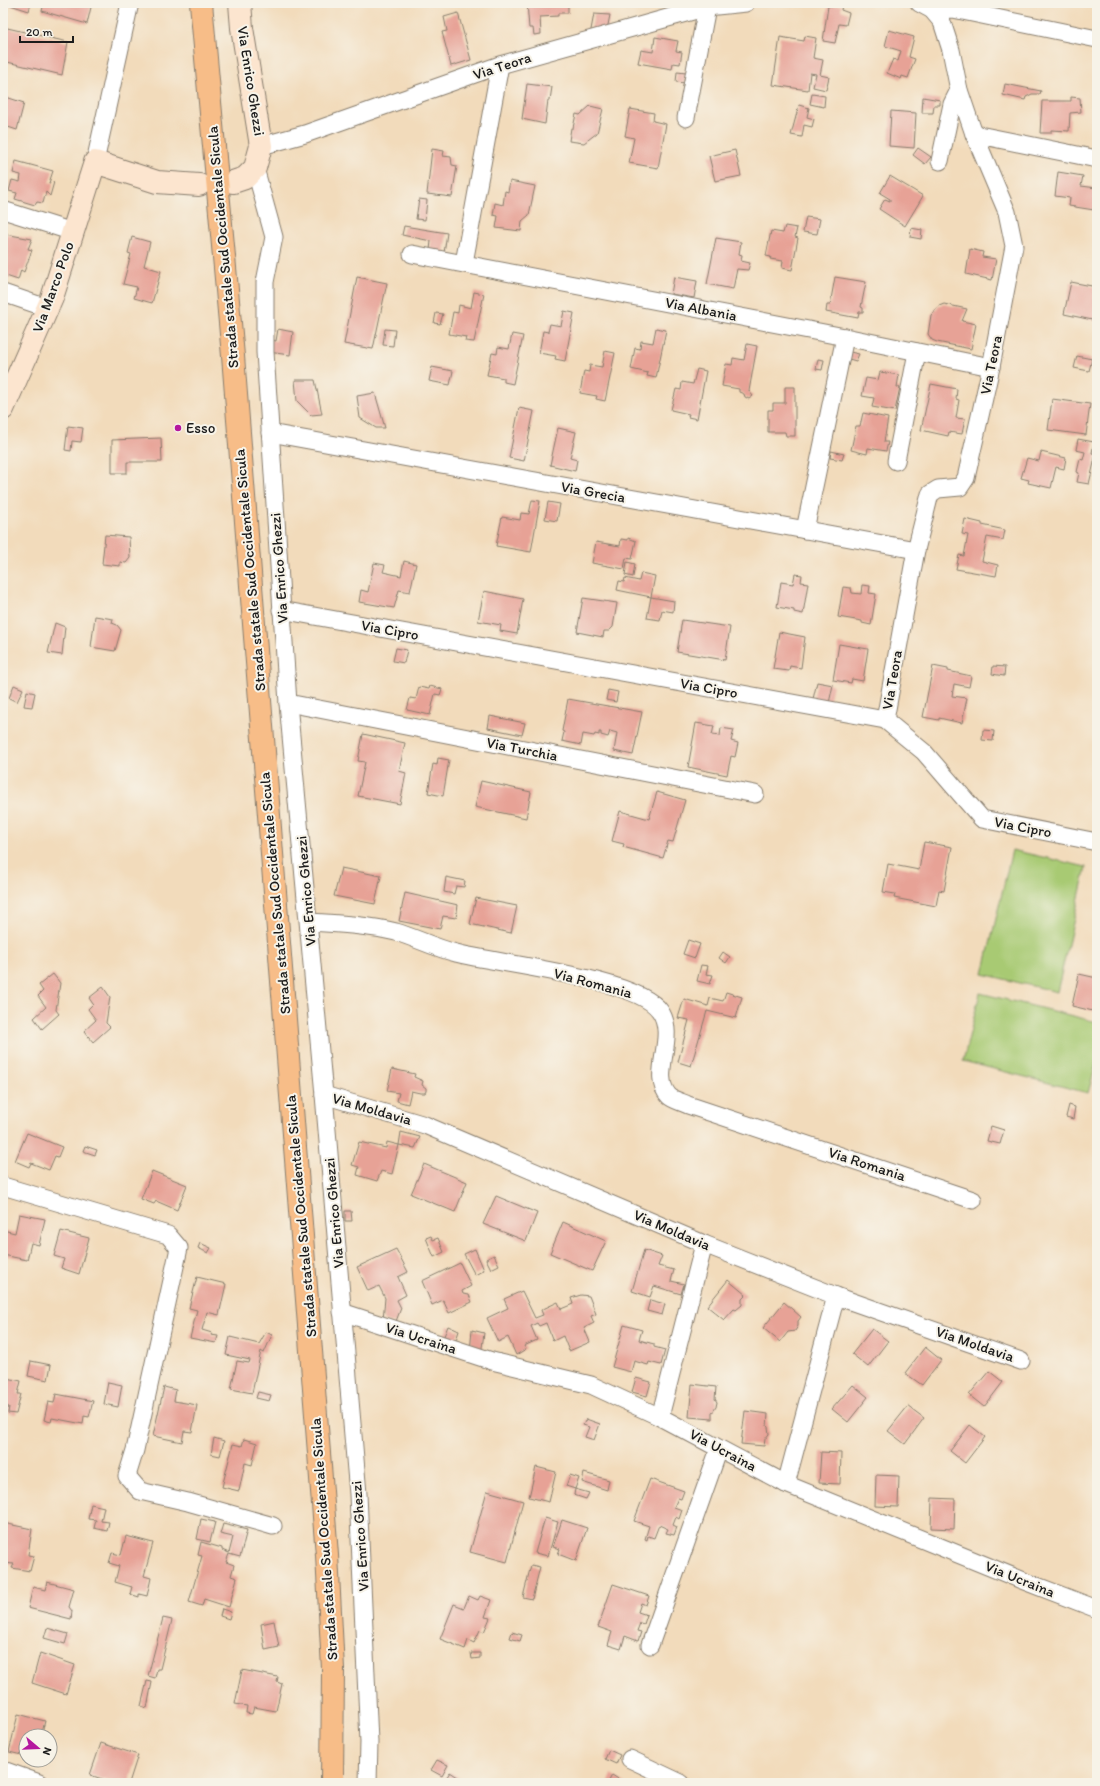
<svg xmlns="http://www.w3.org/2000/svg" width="1100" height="1786" font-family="Itim,sans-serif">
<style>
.green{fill:#a8ca73;stroke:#627348}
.building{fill:#e7a296}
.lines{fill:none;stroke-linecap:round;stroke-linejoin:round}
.street-casing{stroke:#877c6c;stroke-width:19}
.secondary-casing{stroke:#877c6c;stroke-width:24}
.primary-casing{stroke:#877c6c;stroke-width:24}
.street{stroke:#fff;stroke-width:17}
.secondary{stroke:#fce5cf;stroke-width:22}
.primary{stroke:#f7bd88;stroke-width:22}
.poi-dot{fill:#b5179e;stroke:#f7f3e8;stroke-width:1.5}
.labels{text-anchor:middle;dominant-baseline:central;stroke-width:4;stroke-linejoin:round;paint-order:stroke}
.street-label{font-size:15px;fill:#1c1c1c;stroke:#f7f3e8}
.poi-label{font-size:15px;fill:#1c1c1c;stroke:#f7f3e8;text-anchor:start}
</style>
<rect width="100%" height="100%" fill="#f7f3e8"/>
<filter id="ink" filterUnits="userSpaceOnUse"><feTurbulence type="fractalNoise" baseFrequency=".025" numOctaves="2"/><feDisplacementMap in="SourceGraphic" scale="8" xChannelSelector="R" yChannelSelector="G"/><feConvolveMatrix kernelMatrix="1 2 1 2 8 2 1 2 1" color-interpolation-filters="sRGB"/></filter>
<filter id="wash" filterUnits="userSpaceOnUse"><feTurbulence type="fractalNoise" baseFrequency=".012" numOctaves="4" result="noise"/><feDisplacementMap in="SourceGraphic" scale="16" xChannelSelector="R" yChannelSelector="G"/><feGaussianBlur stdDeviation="0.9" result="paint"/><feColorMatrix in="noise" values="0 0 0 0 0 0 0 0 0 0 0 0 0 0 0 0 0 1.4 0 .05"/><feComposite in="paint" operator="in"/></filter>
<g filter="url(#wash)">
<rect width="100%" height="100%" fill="#f2dbbb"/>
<!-- green -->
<g class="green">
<polygon points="1012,850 1086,867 1057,992 983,974"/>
<polygon points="980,993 1097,1022 1097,1060 1088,1093 963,1061"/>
</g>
<g id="blocks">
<!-- building -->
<g class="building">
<polygon points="4,3 31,3 29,11"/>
<polygon points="44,3 92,3 87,24 42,11"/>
<polygon points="527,3 568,3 568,13 558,13 558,16 540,17 541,34 534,35 533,28 529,28"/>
<polygon points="842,5 841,10 849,13 846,25 839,24 835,43 823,41 828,6"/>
<polygon points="458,13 471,60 451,66 442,32 447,31 444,17"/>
<polygon points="594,14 610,15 607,30 590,35"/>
<polygon points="3,27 68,42 62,75 3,61"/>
<polygon points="889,30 914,37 909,57 915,59 908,78 902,76 901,79 887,73 893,59 898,61 901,51 885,46"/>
<polygon points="805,36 816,38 813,58 823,60 820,75 829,77 826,90 813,87 816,74 810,73 808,90 773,85 780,37 804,41"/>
<polygon points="655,37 678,41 676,51 682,52 680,64 673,63 672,69 638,63 641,50 653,52"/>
<polygon points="677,72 686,73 685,83 676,82"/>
<polygon points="527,84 552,87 550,100 548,100 545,124 522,119"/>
<polygon points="1005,84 1041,91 1040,94 1032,94 1026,97 1025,100 1003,95"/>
<polygon points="812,94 825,96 824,107 810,104"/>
<polygon points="3,96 24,103 17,130 5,126 3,130"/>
<polygon points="923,97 940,100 940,105 934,105 933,113 922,113"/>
<polygon points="1071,97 1080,98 1081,112 1070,113 1069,131 1051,130 1051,133 1040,133 1042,101 1071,101"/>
<polygon points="799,105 809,108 807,117 814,119 812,127 804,125 802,137 791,135"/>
<polygon points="590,106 603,109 597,133 584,143 569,141 571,128 573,128 576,114 580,115"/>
<polygon points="630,109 654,113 653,121 666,124 658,168 629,163 634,138 625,136"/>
<polygon points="891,111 916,113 914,148 889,146"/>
<polygon points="918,148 931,157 925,164 913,155"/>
<polygon points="432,149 444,151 443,156 451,157 452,165 457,166 452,197 427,194"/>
<polygon points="735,150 741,176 715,181 709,156"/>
<polygon points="16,161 53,171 49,183 54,182 50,196 46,192 43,203 37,202 35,205 15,199 17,193 9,191 12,180 20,182 21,175 13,173"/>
<polygon points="1058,172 1083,176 1081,186 1097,188 1094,210 1069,206 1070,198 1055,196"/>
<polygon points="890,176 923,196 905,226 879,209 885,199 890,201 890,199 880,193"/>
<polygon points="510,181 535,186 529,215 522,221 521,231 496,228 498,216 493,215 495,203 503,205 505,191 508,192"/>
<polygon points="419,199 427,200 425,220 416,219"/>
<polygon points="806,217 820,219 817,234 803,232"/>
<polygon points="404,226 447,233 444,253 430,250 431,241 402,235"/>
<polygon points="785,226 797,228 795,237 798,238 792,270 782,268 783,261 770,259 771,257 766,256 771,231 783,233"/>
<polygon points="911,228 922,230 921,239 910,237"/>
<polygon points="5,234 32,239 28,249 32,250 24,272 21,270 18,280 3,275 3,237"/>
<polygon points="132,237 150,242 144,266 161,271 152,303 134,298 137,287 123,284 131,254 128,253"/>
<polygon points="716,238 741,242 739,254 742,255 741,261 750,263 748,270 737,269 733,289 707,284"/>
<polygon points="970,249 983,252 982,257 996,259 992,280 966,274"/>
<polygon points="357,277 387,283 373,349 344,344"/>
<polygon points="674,277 697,281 694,298 671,294"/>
<polygon points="835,277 866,282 861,307 863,308 863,312 859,312 858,318 826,312 827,305 830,305"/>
<polygon points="1071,282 1097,287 1097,321 1064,314"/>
<polygon points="474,292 484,294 474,342 465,341 466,337 449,334 453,312 458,313 459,305 471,308"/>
<polygon points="944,304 967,309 962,321 976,324 971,349 937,342 932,340 928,334 931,315 939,306"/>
<polygon points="564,311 574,313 565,361 555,359 556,356 539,353 543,331 548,332 550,324 561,326"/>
<polygon points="436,313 443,314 440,324 434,323"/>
<polygon points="656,328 666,330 656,378 647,376 648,373 631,369 635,348 640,349 641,341 653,343"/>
<polygon points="278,329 293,332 290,355 268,352 268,339 276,341"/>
<polygon points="385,329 395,330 393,346 383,345"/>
<polygon points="512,334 523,336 513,384 504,382 504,378 487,375 492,353 497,354 498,347 509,349"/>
<polygon points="747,344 757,346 749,391 753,396 749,399 745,397 744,394 739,392 739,389 722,386 726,364 732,365 733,358 744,360"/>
<polygon points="605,351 615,353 605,401 596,399 597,396 580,393 584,371 589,372 590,365 602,367"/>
<polygon points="850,352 859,354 856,361 849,359"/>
<polygon points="1077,356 1092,359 1089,371 1074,368"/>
<polygon points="818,359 824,360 822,370 816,369"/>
<polygon points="432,367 453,371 450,385 429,381"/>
<polygon points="697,369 706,371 697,419 688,417 689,414 671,410 676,389 681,390 682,382 693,384"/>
<polygon points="880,372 899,375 897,387 900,387 895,411 872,407 874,398 862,396 866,378 878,380"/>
<polygon points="295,380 315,380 322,414 311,415 297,401"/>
<polygon points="931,384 957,389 956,399 959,400 956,418 965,419 962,434 949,432 948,436 921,430"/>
<polygon points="785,387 795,387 795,436 786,436 785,432 768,432 768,410 773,410 773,403 785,403"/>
<polygon points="375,393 385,428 376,428 360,418 357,396"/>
<polygon points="1052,399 1090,404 1086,435 1048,430"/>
<polygon points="519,408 534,411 524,461 509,458"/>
<polygon points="863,413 888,418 884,442 888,442 886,451 868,448 867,454 851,450 856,426 860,426"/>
<polygon points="68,426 83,428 81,442 72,441 71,451 65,450"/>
<polygon points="558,428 576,432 570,458 577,460 575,471 550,465"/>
<polygon points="161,438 162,462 127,462 127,473 112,473 112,440"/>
<polygon points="1078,439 1094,442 1092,453 1096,454 1089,484 1077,482 1079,473 1077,472 1080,459 1083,460 1085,452 1076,450"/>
<polygon points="831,451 844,454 842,460 830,458"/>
<polygon points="1041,452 1066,458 1064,469 1056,467 1051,488 1028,483 1029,480 1021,478 1027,458 1039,461"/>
<polygon points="532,500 540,501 531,552 496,546 502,517 520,520 521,513 529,514"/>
<polygon points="548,502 560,504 557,521 545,519"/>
<polygon points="965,519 982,523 982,525 1005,530 1003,540 987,537 982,561 998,565 996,576 956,569 959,555 964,556 968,535 962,534"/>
<polygon points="105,535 129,537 130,558 126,563 120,562 120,566 102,564"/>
<polygon points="628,538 636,541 632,559 626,558 624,569 592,563 596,542 620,546 621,539 628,540"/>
<polygon points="404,561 416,564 410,592 399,590 394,608 359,602 361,590 368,592 374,563 385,565 383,572 401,576"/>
<polygon points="627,562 635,564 633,577 625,575"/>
<polygon points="641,573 655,576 651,597 674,601 673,612 662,610 660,620 647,618 651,597 617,590 619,581 624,582 625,578 639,581"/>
<polygon points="795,574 802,575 801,582 808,583 803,614 794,612 794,610 777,607 781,582 793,584"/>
<polygon points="862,585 870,586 869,593 876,594 871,625 862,623 862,621 838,617 843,587 851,588 852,593 861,594"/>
<polygon points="484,591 523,599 517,634 500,631 501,625 478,621"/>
<polygon points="583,598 617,603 613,627 609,631 604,631 603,637 577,632"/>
<polygon points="95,616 113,619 112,623 117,625 121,630 115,651 91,647"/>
<polygon points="682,620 730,627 725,660 677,652"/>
<polygon points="55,623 65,627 62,655 48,653"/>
<polygon points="779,632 805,637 801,668 790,666 789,671 773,669"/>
<polygon points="839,644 868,649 863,681 852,679 851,683 833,680"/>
<polygon points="396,648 407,650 404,663 393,661"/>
<polygon points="933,666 948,669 948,671 971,676 969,687 954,684 952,696 967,698 962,723 939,718 939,720 923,717"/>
<polygon points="993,666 1005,667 1004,676 992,674"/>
<polygon points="817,682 833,685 829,703 813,699"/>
<polygon points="14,685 23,689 17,702 9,698"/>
<polygon points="430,686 442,689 440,695 435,694 430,715 407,710 410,698 416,699 419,687 429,689"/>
<polygon points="608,690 618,692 616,702 606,700"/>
<polygon points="27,691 35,693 32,707 24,706"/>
<polygon points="568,699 642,712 633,755 614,751 617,733 610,731 608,737 601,735 601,732 599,732 599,735 595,734 594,736 583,734 581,745 562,741 564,732 562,731"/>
<polygon points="490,716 525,723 522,735 488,728"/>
<polygon points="696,723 714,726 712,735 720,736 721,728 734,730 731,741 738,743 735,757 731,756 727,775 688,767"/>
<polygon points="983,730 994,731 993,741 982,740"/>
<polygon points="363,734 405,743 399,771 406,773 400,804 358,796 365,762 358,761"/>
<polygon points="438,758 449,760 443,796 428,793 433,764 437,765"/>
<polygon points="481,781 531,792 526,818 475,807"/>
<polygon points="657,792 685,800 673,842 668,841 663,858 623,847 624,844 612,841 620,811 649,819"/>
<polygon points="924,842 952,847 944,891 939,890 936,906 894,898 895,894 883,892 888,864 919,870"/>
<polygon points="341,868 381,876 375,904 334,896"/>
<polygon points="446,877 465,881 464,887 456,886 454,894 444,892"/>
<polygon points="405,893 458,905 456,918 443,916 440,929 399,921"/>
<polygon points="476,898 517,906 511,933 470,924"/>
<polygon points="688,940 700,944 695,958 683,954"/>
<polygon points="723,952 730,957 726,963 719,958"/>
<polygon points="701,965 708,966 706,974 713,975 710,984 697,981"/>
<polygon points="53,974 60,983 56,1010 59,1014 42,1029 34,1018 46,1007 38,996 43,991 39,985"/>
<polygon points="1079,974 1097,978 1097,1012 1072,1006"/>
<polygon points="103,987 110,997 106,1023 110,1027 93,1042 84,1031 96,1020 88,1009 93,1004 89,998"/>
<polygon points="726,992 742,997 736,1018 707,1011 691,1066 678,1062 689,1020 678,1018 684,999 708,1006 710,998 723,1001"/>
<polygon points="392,1069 415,1074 414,1077 423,1081 422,1085 426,1088 426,1091 425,1093 420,1093 411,1091 408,1104 397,1101 399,1093 387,1091"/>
<polygon points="1069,1105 1075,1107 1073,1119 1066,1117"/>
<polygon points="991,1126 1004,1130 1000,1144 987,1141"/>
<polygon points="401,1132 420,1137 415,1148 399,1145 392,1174 381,1171 377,1181 357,1175 359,1167 352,1165 359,1142 386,1148 387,1142 399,1145"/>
<polygon points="27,1133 62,1147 58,1157 55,1156 49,1170 31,1163 29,1167 15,1161"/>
<polygon points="85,1146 97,1150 95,1155 83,1151"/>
<polygon points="424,1164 467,1182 455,1212 411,1194"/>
<polygon points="152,1171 187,1185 177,1210 156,1201 154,1204 141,1199"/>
<polygon points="496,1196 537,1213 526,1241 483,1224"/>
<polygon points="345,1211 351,1211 352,1221 345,1221"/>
<polygon points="19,1214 45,1219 39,1245 31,1243 27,1260 3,1255 3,1230 15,1233"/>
<polygon points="563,1222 606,1241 592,1271 550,1253"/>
<polygon points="61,1231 89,1238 79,1274 61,1268 64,1259 54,1256"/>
<polygon points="431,1236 433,1240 438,1238 444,1252 434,1257 426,1238"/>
<polygon points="200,1243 211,1248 208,1253 198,1248"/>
<polygon points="396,1249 408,1272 398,1277 406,1295 397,1300 401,1308 395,1324 383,1320 385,1298 379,1286 368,1291 357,1267"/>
<polygon points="475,1249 484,1270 475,1275 464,1254"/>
<polygon points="644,1250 662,1256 658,1266 674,1270 671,1281 684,1284 681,1294 654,1286 650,1297 632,1291"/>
<polygon points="494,1255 499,1265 491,1269 486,1259"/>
<polygon points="460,1263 471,1286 462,1291 463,1294 469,1295 472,1302 449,1313 443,1300 432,1305 422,1281"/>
<polygon points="197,1277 226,1284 219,1315 207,1312 202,1330 212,1333 211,1335 218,1336 216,1343 190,1338 197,1310 189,1308"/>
<polygon points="728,1280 746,1295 742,1299 742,1305 736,1310 734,1309 724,1320 707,1306"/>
<polygon points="522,1291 535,1318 543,1315 541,1310 558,1302 561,1309 573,1304 571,1298 581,1295 589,1296 596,1314 591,1316 594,1323 584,1328 590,1342 569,1351 563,1336 553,1341 546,1323 539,1326 537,1323 531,1326 537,1340 524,1346 526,1349 516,1355 508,1337 498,1342 487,1318 508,1308 504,1299"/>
<polygon points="650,1300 665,1304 662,1315 647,1311"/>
<polygon points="784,1302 801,1317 798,1321 798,1326 795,1331 788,1332 780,1342 763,1328"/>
<polygon points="624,1325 642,1330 639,1340 654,1344 654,1347 665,1350 661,1365 649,1362 648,1365 634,1361 631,1372 612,1367"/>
<polygon points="448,1326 459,1331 454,1346 442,1341"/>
<polygon points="872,1329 888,1341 868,1367 852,1354"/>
<polygon points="472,1330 484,1333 481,1355 470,1352"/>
<polygon points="266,1332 272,1335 264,1353 261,1351 252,1393 231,1389 237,1361 249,1363 250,1360 226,1355 230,1337 259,1344"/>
<polygon points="925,1347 941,1360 922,1385 905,1373"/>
<polygon points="31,1361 51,1365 48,1380 28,1376"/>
<polygon points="989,1371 1003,1382 984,1407 969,1395"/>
<polygon points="3,1377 21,1381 18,1394 21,1394 16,1414 8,1413 9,1407 3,1406"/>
<polygon points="636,1378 651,1382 647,1396 632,1392"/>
<polygon points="108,1382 122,1385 118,1407 104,1404"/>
<polygon points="692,1384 716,1387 715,1399 717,1402 716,1407 712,1413 712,1419 689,1417"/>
<polygon points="853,1385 868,1397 848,1422 832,1409"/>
<polygon points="164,1387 176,1390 174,1401 197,1405 192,1432 184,1431 182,1442 153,1436"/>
<polygon points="258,1392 271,1395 269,1401 256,1398"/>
<polygon points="56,1394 93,1401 89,1417 84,1416 83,1424 52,1418 51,1422 44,1420 48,1402 54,1403"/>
<polygon points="908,1406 924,1418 905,1444 888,1431"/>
<polygon points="745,1411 768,1414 767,1426 768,1427 769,1434 765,1439 764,1446 741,1444"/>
<polygon points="586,1419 600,1424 594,1440 585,1437 589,1427 583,1425"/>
<polygon points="970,1425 985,1437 965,1463 950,1451"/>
<polygon points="214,1438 224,1441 220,1456 211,1454"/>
<polygon points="244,1439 257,1443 252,1465 245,1463 239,1491 222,1487 233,1444 242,1446"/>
<polygon points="821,1452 841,1453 840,1484 819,1483"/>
<polygon points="536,1467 556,1472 549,1502 529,1497"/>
<polygon points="584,1473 609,1480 607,1490 582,1482"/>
<polygon points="570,1475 579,1478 575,1489 589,1493 586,1499 574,1495 575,1489 566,1486"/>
<polygon points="876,1475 899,1476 898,1507 875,1506"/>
<polygon points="650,1479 684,1491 681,1499 678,1498 674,1507 682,1510 679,1519 676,1517 673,1525 677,1527 674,1535 666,1533 668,1529 659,1525 654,1538 648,1536 647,1540 645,1539 649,1526 634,1521"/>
<polygon points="487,1491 523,1501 507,1562 470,1552"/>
<polygon points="932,1498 955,1499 954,1529 931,1528"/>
<polygon points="91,1504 104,1507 101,1521 109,1522 107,1531 94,1528 96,1520 88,1519"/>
<polygon points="545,1518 558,1522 548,1556 535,1553"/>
<polygon points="201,1519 215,1522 210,1542 197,1539"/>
<polygon points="562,1520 587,1528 576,1561 558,1554 560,1549 553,1547"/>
<polygon points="3,1523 32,1529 28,1555 34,1556 30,1571 12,1568 14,1564 3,1563"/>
<polygon points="223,1524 247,1530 240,1557 229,1554 226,1562 234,1565 231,1576 237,1578 229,1607 204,1599 202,1606 189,1602 202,1556 198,1555 201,1542 222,1548 222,1550 229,1553 233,1537 220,1534"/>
<polygon points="126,1536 153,1543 144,1576 151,1578 147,1596 139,1594 139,1597 130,1594 132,1587 115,1582 119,1566 109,1563 112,1553 121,1555"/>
<polygon points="531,1565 540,1567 532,1599 523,1597"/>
<polygon points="47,1582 74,1589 69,1607 72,1611 71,1619 28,1608 33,1587 45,1590"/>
<polygon points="613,1584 649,1596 646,1605 641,1603 638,1612 647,1615 644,1624 640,1623 637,1631 641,1632 638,1641 625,1636 621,1649 608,1645 612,1632 598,1627"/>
<polygon points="469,1596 478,1600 480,1596 491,1600 485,1617 490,1618 484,1632 480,1630 474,1643 468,1640 465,1649 440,1639 454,1604 464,1608"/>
<polygon points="222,1609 231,1612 229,1619 220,1616"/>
<polygon points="163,1618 172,1620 160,1669 157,1669 155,1678 148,1676"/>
<polygon points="274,1621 279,1647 265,1650 261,1624"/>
<polygon points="47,1628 68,1634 65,1644 44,1638"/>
<polygon points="512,1632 522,1635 520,1641 510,1638"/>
<polygon points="40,1653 75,1665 66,1694 32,1683"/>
<polygon points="471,1653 480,1653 480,1658 472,1659"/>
<polygon points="242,1670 278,1677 277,1682 282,1684 276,1711 254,1707 252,1714 246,1713 247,1706 235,1704"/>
<polygon points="147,1681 152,1682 147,1708 141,1706"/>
<polygon points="18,1714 45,1721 41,1736 26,1736 26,1756 9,1752"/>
<polygon points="101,1743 138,1755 129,1783 114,1783 90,1775"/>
<polygon points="609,1750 620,1755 616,1764 605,1759"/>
<polygon points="437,1760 448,1765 442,1776 431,1770"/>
<polygon points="450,1772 464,1781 463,1783 443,1783"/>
<polygon points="612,1775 620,1780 626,1783 608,1783"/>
</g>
</g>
</g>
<g filter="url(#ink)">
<use href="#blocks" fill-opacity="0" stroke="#877c6c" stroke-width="1"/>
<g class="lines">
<!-- street casing -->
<g class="street-casing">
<g id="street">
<polyline points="932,10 953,9 1097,39"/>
<polyline points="686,118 707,7"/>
<polyline points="974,134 1097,159"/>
<polyline points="261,146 305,134 500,65 707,7 746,3"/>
<polyline points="940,161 952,104 959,90"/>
<polyline points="95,162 130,3"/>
<polyline points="255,168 274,237 265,282 265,352 288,703 324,1095 358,1494 369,1742 368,1783"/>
<polyline points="3,210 73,232"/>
<polyline points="412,254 845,337 991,367"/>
<polyline points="464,263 500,65"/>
<polyline points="3,293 47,308"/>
<polyline points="270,433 916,550"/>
<polyline points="896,461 917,352"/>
<polyline points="805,530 845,337"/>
<polyline points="281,610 885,720 924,752 982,819 1097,842"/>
<polyline points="288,703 755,794"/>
<polyline points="885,720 916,550 930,494 938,489 960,487 966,478 991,367 1014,246 1007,212 974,134 959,90 951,50 942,22 932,10 919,3"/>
<path d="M 309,922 C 338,924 367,925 396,932 C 416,938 435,948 456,953 C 498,964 638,978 660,1011 C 678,1037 649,1075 669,1096 C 673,1100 682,1102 688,1105 L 973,1200"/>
<polyline points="324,1095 425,1125 704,1244 836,1296 1021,1361"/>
<polyline points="3,1186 168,1235 179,1248 135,1450 127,1476 140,1491 188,1502 273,1526"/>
<polyline points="342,1312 492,1361 591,1385 660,1417 786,1484 1024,1581 1097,1609"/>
<polyline points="660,1417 704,1244"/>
<polyline points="786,1484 836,1296"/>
<polyline points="650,1645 719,1449"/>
<polyline points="630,1759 681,1783"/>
<polyline points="3,1770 39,1783"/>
</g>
</g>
<!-- secondary casing -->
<g class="secondary-casing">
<g id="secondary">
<polyline points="233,182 245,178 255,168 261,146 242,28 240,3"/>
<polyline points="3,409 52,298 95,162 157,182 199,185"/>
</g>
</g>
<!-- primary casing -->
<g class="primary-casing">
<polyline id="primary" points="201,3 233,356 327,1555 333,1669 332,1783"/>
</g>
<!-- street -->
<use href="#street" class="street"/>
<!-- secondary -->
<use href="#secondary" class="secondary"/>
<!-- primary -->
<use href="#primary" class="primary"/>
</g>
</g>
<!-- markers -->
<circle class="poi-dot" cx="178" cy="428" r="4"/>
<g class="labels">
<!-- street labels -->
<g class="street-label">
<text transform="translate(502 66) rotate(-18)">Via Teora</text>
<text transform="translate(251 81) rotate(81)">Via Enrico Ghezzi</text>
<text transform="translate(223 247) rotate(-95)">Strada statale Sud Occidentale Sicula</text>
<text transform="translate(53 287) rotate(-70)">Via Marco Polo</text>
<text transform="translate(701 309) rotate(11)">Via Albania</text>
<text transform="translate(991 365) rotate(-78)">Via Teora</text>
<text transform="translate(593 492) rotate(10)">Via Grecia</text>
<text transform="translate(279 568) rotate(-94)">Via Enrico Ghezzi</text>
<text transform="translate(250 570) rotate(-95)">Strada statale Sud Occidentale Sicula</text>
<text transform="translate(390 630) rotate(10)">Via Cipro</text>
<text transform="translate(892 680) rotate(-80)">Via Teora</text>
<text transform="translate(709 688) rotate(10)">Via Cipro</text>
<text transform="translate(522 749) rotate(11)">Via Turchia</text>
<text transform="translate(1023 827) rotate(11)">Via Cipro</text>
<text transform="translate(306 891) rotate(-95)">Via Enrico Ghezzi</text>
<text transform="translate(275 893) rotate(-95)">Strada statale Sud Occidentale Sicula</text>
<text transform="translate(593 983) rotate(15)">Via Romania</text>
<text transform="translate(372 1109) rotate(16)">Via Moldavia</text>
<text transform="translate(867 1164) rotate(18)">Via Romania</text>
<text transform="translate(334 1213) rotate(-95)">Via Enrico Ghezzi</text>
<text transform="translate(301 1216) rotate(-95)">Strada statale Sud Occidentale Sicula</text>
<text transform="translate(672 1230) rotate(23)">Via Moldavia</text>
<text transform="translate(421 1338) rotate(18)">Via Ucraina</text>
<text transform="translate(975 1344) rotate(19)">Via Moldavia</text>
<text transform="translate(723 1450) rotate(28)">Via Ucraina</text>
<text transform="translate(360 1536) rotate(-94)">Via Enrico Ghezzi</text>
<text transform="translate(324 1539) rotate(-94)">Strada statale Sud Occidentale Sicula</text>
<text transform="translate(1020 1579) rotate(22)">Via Ucraina</text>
</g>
<!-- poi labels -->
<g class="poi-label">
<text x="186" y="428">Esso</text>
</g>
</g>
<!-- margin -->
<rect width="1100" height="1786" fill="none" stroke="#f7f3e8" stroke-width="16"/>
<!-- north arrow -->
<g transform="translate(38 1748) rotate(109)"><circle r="19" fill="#f7f3e8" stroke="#9f9d96"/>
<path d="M0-3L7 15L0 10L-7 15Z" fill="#b5179e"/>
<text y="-6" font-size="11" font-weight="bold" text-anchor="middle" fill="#1c1c1c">N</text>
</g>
<!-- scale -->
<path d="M20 36v6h53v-6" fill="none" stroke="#1c1c1c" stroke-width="2"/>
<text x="26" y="36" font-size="12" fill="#1c1c1c" stroke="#f7f3e8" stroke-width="3" paint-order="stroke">20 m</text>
</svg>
